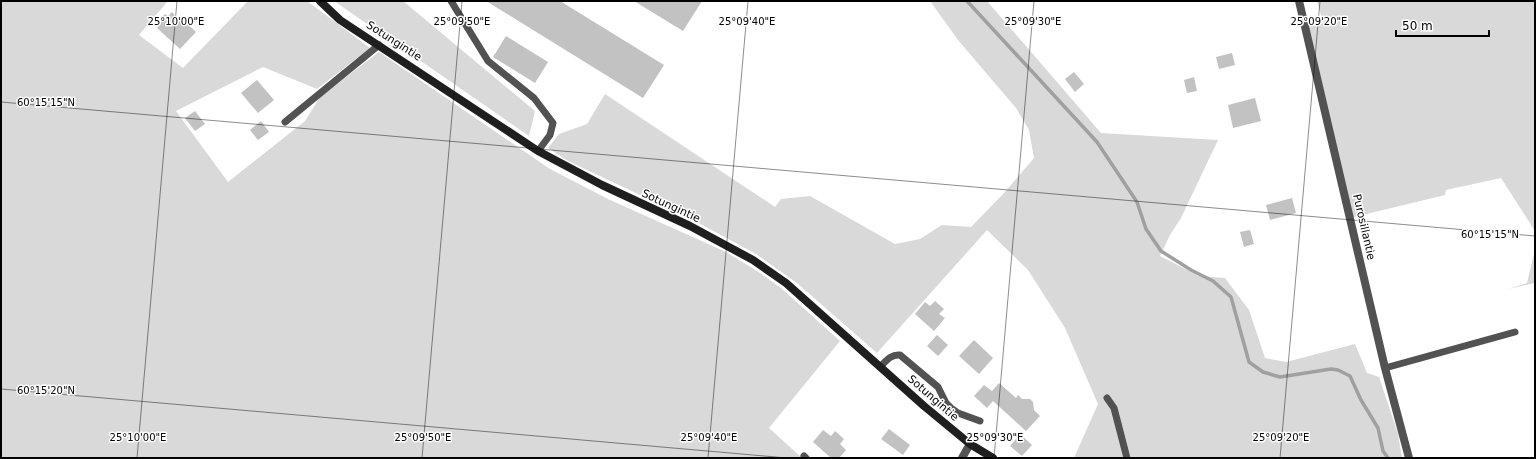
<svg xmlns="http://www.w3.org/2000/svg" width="1536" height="459" font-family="'DejaVu Sans',sans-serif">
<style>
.green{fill:#d9d9d9}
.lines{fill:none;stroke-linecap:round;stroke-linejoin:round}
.stream{stroke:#a0a0a0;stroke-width:3.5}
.building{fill:#c2c2c2}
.lane{stroke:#525252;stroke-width:7}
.street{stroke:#525252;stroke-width:8}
.secondary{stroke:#1f1f1f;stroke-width:8}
.ticks{fill:none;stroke:#000;stroke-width:1;stroke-opacity:0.45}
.labels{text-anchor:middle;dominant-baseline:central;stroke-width:3;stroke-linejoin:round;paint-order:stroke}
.street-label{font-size:11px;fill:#000;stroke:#fff}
.ticks-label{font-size:10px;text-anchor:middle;fill:#000;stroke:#fff;stroke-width:3;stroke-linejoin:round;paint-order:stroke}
</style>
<rect width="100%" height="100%" fill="#fff"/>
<!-- green -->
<g class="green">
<polygon points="1,1 168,1 139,35 183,68 248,1 307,1 370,48 317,89 263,67 176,111 228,182 305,121 320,97 379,52 550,169 608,199 726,252 757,271 781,288 840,341 769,428 802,458 1,458"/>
<polygon points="334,1 403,1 535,111 529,136"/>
<polygon points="930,1 987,1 1101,133 1218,140 1181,218 1170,235 1160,256 1199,276 1225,278 1249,310 1265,358 1286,362 1355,344 1367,373 1379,377 1398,434 1402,458 1131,458 1119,414 1113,411 1124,458 1074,458 1098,404 1065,328 1028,270 987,230 877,353 797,283 756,254 695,221 568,161 548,148 559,134 587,124 605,94 775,207 781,199 810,196 895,244 920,239 942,225 971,227 1005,192 1034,158 1029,130 1016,108 958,40"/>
<polygon points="1317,1 1535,1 1535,231 1501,178 1446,190 1445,195 1350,218 1305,26 1323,23"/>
<polygon points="1535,250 1535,283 1508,289 1527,283"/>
</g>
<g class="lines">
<!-- stream -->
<polyline class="stream" points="967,1 1097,142 1137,202 1146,229 1161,251 1191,270 1213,281 1231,297 1249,362 1263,372 1280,377 1331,369 1338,370 1350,376 1361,400 1378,428 1383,451 1388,458"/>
</g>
<!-- building -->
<g class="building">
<polygon points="486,1 560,1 664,65 643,98"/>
<polygon points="634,1 702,1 683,31"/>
<polygon points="172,12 177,18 179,16 196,32 180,49 157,28 161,23 159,20 165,14 168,16"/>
<polygon points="506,36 548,62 535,83 493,57"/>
<polygon points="1232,53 1235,65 1219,69 1216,57"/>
<polygon points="1074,72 1084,84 1075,92 1065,79"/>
<polygon points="1194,77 1197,91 1187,93 1184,80"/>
<polygon points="257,80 274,100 258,113 241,93"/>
<polygon points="1255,98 1261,121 1233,128 1228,105"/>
<polygon points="195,111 205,124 195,131 185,118"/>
<polygon points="261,121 269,132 258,140 250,130"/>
<polygon points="1292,198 1296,213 1270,220 1266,205"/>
<polygon points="1250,230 1254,244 1244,247 1240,232"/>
<polygon points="935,301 944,309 939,314 945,318 934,331 915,314 925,302 930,306"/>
<polygon points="937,335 948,345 938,356 927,346"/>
<polygon points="974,340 993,358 979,374 959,356"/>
<polygon points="999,383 1016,398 1018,395 1022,399 1030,399 1033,402 1034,410 1040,416 1026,431 993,401 987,408 974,396 984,385 992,391"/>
<polygon points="889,429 910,445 903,455 881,439"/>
<polygon points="823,430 831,436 835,431 844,439 840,444 846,450 839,458 831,458 813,442"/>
<polygon points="1020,434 1032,445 1022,456 1010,446"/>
</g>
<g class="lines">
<!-- lane -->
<g class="lane">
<polyline points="451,1 488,61 534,98 553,123 550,135 538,151"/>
<polyline points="285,122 379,45"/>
<path d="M 880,367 C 886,361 891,354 900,355 L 938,387 L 946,403 L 951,408 L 958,413 L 980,421"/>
<polyline points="1385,368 1515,332"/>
<polyline points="1107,398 1114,408 1127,458"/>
<polyline points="804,456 806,458"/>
</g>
<!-- street -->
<g class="street">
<polyline points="1299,1 1385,368 1409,458"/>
<polyline points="962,458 970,444"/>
</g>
<!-- secondary -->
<polyline class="secondary" points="320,1 340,20 538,151 602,185 690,226 753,260 786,283 924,406 970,444 993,458"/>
</g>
<!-- ticks -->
<path class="ticks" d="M 1,102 L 1535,236M 1,389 L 787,458M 137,458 L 177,1M 422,458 L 462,1M 708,458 L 748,1M 994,458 L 1034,1M 1280,458 L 1320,1"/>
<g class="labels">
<!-- street labels -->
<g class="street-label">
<text transform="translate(394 41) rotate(33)">Sotungintie</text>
<text transform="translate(671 206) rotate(25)">Sotungintie</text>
<text transform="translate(1364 227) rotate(77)">Purosillantie</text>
<text transform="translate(933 398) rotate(41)">Sotungintie</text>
</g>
</g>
<g class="ticks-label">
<text x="176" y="25">25°10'00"E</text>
<text x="462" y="25">25°09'50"E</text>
<text x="747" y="25">25°09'40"E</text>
<text x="1033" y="25">25°09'30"E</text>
<text x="1319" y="25">25°09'20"E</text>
<text x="46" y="106">60°15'15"N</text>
<text x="1490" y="238">60°15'15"N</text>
<text x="46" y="394">60°15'20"N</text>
<text x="138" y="441">25°10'00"E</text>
<text x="423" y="441">25°09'50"E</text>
<text x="709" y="441">25°09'40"E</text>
<text x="995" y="441">25°09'30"E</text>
<text x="1281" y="441">25°09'20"E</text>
</g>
<!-- border -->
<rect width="1536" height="459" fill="none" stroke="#000000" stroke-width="4"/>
<!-- scale -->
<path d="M1396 30v6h93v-6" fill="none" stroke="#000000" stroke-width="2"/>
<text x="1402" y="30" font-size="12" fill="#000000" stroke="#ffffff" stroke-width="3" paint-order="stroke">50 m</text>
</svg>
